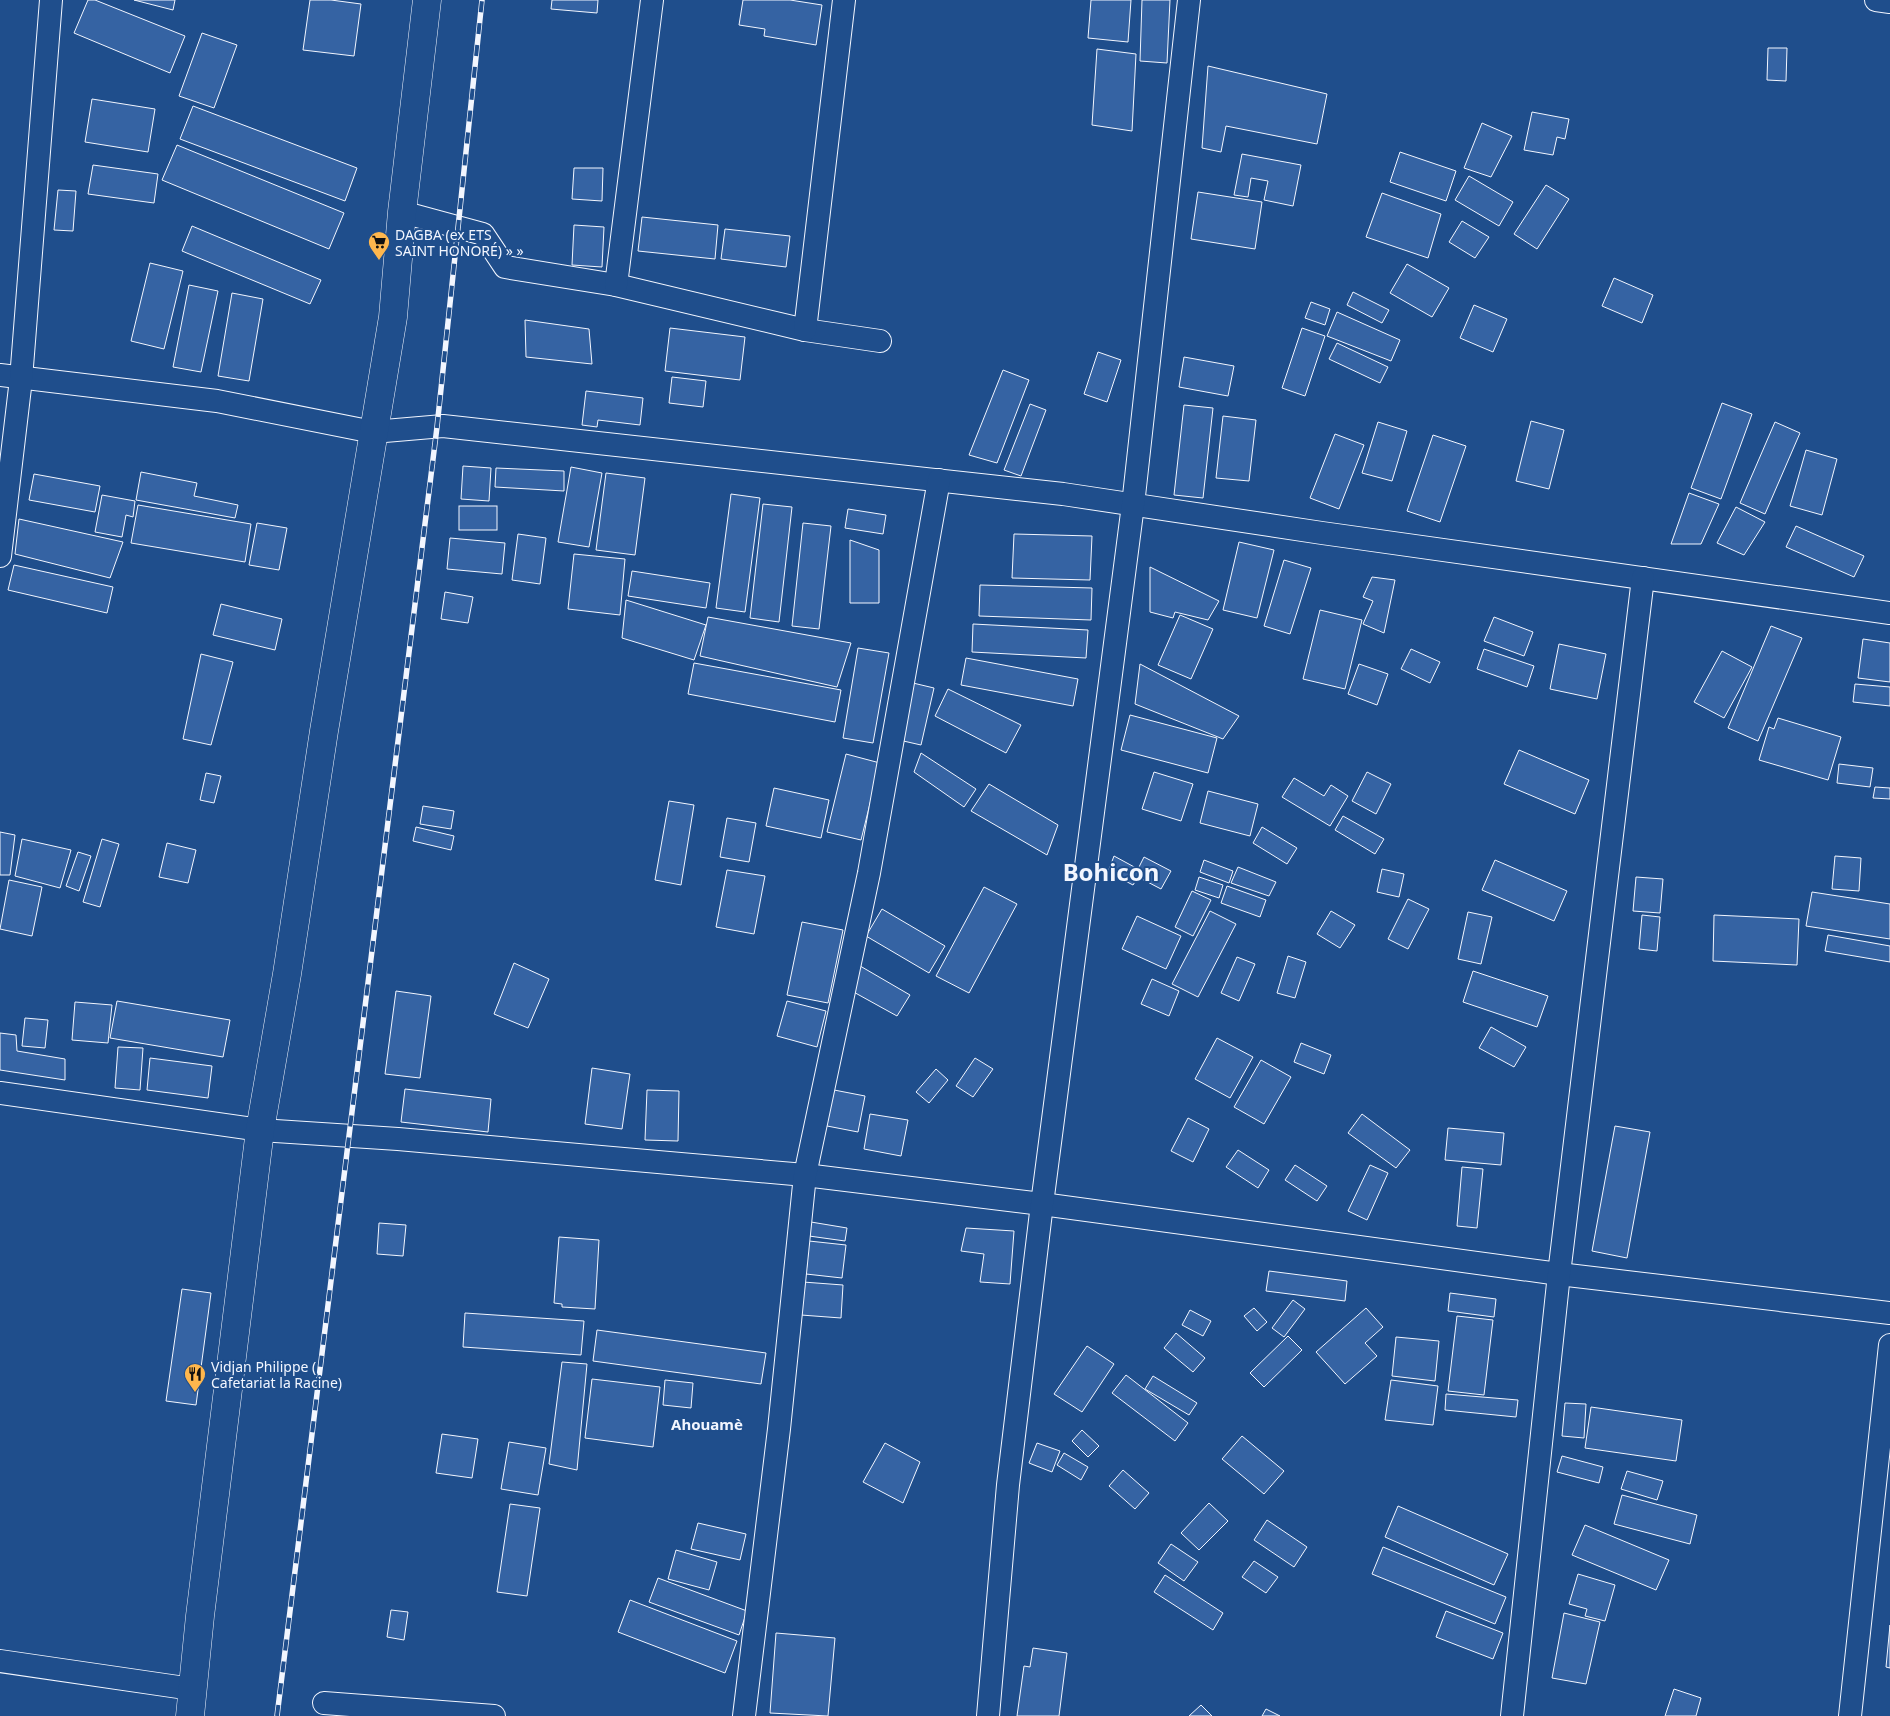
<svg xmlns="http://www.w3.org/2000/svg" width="1890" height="1716" font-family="'Noto Sans',sans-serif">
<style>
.building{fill:#3563a3;stroke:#f2f6ff}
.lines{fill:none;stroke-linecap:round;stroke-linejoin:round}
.street-casing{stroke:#f2f6ff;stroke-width:24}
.highway-casing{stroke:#f2f6ff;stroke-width:29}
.street{stroke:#1f4e8c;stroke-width:22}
.highway{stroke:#1f4e8c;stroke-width:28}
.rail-casing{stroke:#f2f6ff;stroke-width:5.5}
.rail{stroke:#1f4e8c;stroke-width:4;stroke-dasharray:11;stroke-linecap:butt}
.labels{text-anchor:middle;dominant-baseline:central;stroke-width:4;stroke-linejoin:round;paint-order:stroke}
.poi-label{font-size:14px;fill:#f2f6ff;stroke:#1f4e8c;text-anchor:start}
.neighbourhood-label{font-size:15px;font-weight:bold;fill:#f2f6ff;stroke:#1f4e8c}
.town-label{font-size:24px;font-weight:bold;fill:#f2f6ff;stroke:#1f4e8c}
</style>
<rect width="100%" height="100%" fill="#1f4e8c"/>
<!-- building -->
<g class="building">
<polygon points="88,0 95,0 185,36 170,73 74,33"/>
<polygon points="134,0 175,0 173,10"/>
<polygon points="310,0 331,0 361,4 354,56 303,50"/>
<polygon points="552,0 598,0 597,13 551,9"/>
<polygon points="743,0 790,0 822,5 816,45 764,36 765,29 739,25"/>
<polygon points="1091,0 1131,0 1128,42 1088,38"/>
<polygon points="1142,0 1170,0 1167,63 1140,61"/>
<polygon points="202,33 237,45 214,108 179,96"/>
<polygon points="1768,48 1787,48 1786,81 1767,80"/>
<polygon points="1097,49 1136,54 1132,131 1092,125"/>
<polygon points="1208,66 1327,94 1317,144 1226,126 1221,152 1202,148"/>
<polygon points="92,99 155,109 148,152 85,142"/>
<polygon points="193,106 357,168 345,201 180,139"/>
<polygon points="1532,112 1569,119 1565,139 1557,137 1553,155 1524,150"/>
<polygon points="1482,123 1512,136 1491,177 1464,168"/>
<polygon points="177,145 344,213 329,249 162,180"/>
<polygon points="1400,152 1456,171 1446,201 1390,182"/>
<polygon points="1242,154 1301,165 1293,206 1264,200 1268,181 1251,178 1248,197 1234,195"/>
<polygon points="93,165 158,174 154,203 88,194"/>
<polygon points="574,168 603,168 602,201 572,199"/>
<polygon points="1469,176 1513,202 1499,226 1455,200"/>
<polygon points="1546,185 1569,199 1537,249 1514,234"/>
<polygon points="58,190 76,191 73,231 54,230"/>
<polygon points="1198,192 1262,202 1255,249 1191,239"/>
<polygon points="1382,193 1441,214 1428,258 1366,237"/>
<polygon points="642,217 718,225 715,259 638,251"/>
<polygon points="1462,221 1489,237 1475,258 1449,242"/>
<polygon points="574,225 604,227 602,267 572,265"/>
<polygon points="192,226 321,280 310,304 182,251"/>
<polygon points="725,229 790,236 786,267 721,259"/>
<polygon points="150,263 183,271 164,349 131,341"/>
<polygon points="1407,264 1449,288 1432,317 1390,293"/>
<polygon points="1614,278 1653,295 1642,323 1602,306"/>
<polygon points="189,285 218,291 201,372 173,367"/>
<polygon points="1353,292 1389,310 1382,323 1347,305"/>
<polygon points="232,293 263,299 249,381 218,376"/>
<polygon points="1311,302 1330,309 1325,325 1305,318"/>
<polygon points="1474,305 1507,319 1493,352 1460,338"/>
<polygon points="1337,312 1400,340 1391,361 1327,336"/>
<polygon points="525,320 589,329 592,364 526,357"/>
<polygon points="670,328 745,337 740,380 665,371"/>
<polygon points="1302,328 1325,336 1305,396 1282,388"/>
<polygon points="1337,343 1388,367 1380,383 1329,359"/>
<polygon points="1098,352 1121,360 1107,402 1084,394"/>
<polygon points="1184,357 1234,366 1228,396 1179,387"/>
<polygon points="1003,370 1029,380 997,463 969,455"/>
<polygon points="672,377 706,381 703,407 669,403"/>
<polygon points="586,391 643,398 640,425 598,420 597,427 582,425"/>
<polygon points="1722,403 1752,414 1721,499 1691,488"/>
<polygon points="1030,404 1046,410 1021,476 1004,470"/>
<polygon points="1184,405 1213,408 1203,498 1174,495"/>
<polygon points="1223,416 1256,420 1249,481 1216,478"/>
<polygon points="1531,421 1564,430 1549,489 1516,481"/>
<polygon points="1378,422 1407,431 1392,481 1362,473"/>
<polygon points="1775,422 1800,433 1765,514 1740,503"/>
<polygon points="1335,434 1364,445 1339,509 1310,498"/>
<polygon points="1433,435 1466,446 1440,522 1407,511"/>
<polygon points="1806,450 1837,459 1822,515 1790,506"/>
<polygon points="463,466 491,468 489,501 461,499"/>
<polygon points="571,467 602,473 589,547 558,542"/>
<polygon points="496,468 564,471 564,491 495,487"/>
<polygon points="141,472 197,483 194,496 238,505 235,518 136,500"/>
<polygon points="606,473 645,478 635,555 596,550"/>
<polygon points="34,474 100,486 95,512 29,500"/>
<polygon points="1689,493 1719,504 1701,544 1671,544"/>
<polygon points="731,494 760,498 745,612 716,608"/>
<polygon points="102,495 135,501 133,517 126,515 122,537 95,532"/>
<polygon points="763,504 792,507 779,622 750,618"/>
<polygon points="138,505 251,524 245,562 131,543"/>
<rect x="459" y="506" width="38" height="24"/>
<polygon points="1736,507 1765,522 1744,555 1717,543"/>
<polygon points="848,509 886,515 883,534 845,528"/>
<polygon points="19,519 123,542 110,578 15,554"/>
<polygon points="257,523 287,528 279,570 249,565"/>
<polygon points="803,523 831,526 819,629 792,626"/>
<polygon points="1796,526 1864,556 1854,577 1786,547"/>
<polygon points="518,534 546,538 540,584 512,580"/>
<polygon points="1014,534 1092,536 1090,580 1012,578"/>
<polygon points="450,538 505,543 502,574 447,569"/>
<polygon points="850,540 879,550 879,603 850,603"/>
<polygon points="1239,542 1274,550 1257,618 1223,610"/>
<polygon points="574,554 625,559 620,615 568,609"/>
<polygon points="1284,560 1311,568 1290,634 1264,626"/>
<polygon points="14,565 113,587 107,613 8,590"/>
<polygon points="1150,567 1219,601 1208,620 1175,612 1173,618 1150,612"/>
<polygon points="632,571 710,583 706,608 628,596"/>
<polygon points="1372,577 1395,580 1384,633 1363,624 1373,601 1363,597"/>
<polygon points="980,585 1092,588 1091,620 979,616"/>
<polygon points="445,592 473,597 468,623 441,619"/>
<polygon points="626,600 706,625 694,660 622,638"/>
<polygon points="221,604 282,619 275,650 213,635"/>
<polygon points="1320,610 1362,620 1345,689 1303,679"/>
<polygon points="1180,615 1213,629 1191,679 1158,665"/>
<polygon points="708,617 851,643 837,687 700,656"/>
<polygon points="1494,617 1533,632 1524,656 1484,641"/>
<polygon points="973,624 1088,630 1086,658 972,652"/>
<polygon points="1771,626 1802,638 1758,741 1728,728"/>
<polygon points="1863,639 1890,643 1890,682 1858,678"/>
<polygon points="1559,644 1606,654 1597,699 1550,689"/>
<polygon points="858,648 889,653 873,743 843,738"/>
<polygon points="1411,649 1440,662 1430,683 1401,669"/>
<polygon points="1484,649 1534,666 1527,687 1477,669"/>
<polygon points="1722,651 1752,667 1724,718 1694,702"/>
<polygon points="201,654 233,662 211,745 183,739"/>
<polygon points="966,658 1078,679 1073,706 961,685"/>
<polygon points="694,663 841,690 835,722 688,694"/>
<polygon points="1140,664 1239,716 1223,739 1135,704"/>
<polygon points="1359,664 1388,674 1377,705 1348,694"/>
<polygon points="913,683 934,688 921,745 899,740"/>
<polygon points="1855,684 1890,687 1890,706 1853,702"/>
<polygon points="948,689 1021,725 1006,753 935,716"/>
<polygon points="1130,715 1217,738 1208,773 1121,750"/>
<polygon points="1778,718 1841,737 1828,780 1759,760 1769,727 1774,729"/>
<polygon points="1519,750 1589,780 1575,814 1504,784"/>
<polygon points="921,753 976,789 964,807 914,772"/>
<polygon points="846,754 880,763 861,840 827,832"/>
<polygon points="1839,764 1873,768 1870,787 1837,783"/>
<polygon points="1154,772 1193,784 1181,821 1142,809"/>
<polygon points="1367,772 1391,784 1376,814 1352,801"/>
<polygon points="206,773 221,776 214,803 200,800"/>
<polygon points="1294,778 1324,796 1331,785 1348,796 1330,826 1282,797"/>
<polygon points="989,784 1058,825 1047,855 971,811"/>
<polygon points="1875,787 1890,788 1890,799 1873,798"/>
<polygon points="774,788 829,800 821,838 766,826"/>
<polygon points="1208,791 1258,804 1250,836 1200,823"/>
<polygon points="669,801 694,805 681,885 655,880"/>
<polygon points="423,806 454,811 451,829 420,824"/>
<polygon points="1343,816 1384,839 1375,854 1335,830"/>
<polygon points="727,818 756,823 749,862 720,857"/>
<polygon points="416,827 454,836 451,850 413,841"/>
<polygon points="1262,827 1297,848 1287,864 1253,843"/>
<polygon points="0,832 15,835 10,875 0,875"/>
<polygon points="22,839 71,850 60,888 15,876"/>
<polygon points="102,839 119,844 100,907 83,902"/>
<polygon points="167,843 196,850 188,883 159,877"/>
<polygon points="78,852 91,856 79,891 66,886"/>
<polygon points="1114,856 1138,869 1144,857 1171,871 1161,889 1138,877 1133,885 1108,872"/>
<polygon points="1835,856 1861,858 1859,891 1832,889"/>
<polygon points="1204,860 1233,871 1229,883 1200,872"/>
<polygon points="1495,860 1567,891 1554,921 1482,890"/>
<polygon points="1238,867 1276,882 1269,896 1231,883"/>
<polygon points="1382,869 1404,874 1399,897 1377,892"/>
<polygon points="727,870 765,876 754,934 716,927"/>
<polygon points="1199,877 1223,885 1219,898 1195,890"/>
<polygon points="1636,877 1663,879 1660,913 1633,911"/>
<polygon points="9,880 42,887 32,936 0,929"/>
<polygon points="1227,886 1266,900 1260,917 1221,903"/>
<polygon points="984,887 1017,904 969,993 936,976"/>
<polygon points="1192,891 1211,900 1193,936 1175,927"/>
<polygon points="1812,892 1890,904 1890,939 1806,926"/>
<polygon points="1408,899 1429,909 1408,949 1388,939"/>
<polygon points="882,909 945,946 929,973 866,936"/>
<polygon points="1210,911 1236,924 1198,997 1172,984"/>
<polygon points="1331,911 1355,925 1340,948 1317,934"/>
<polygon points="1468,912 1492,917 1481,964 1458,959"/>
<polygon points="1642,915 1660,917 1657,951 1639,949"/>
<polygon points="1714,915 1799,919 1797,965 1713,961"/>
<polygon points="1137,916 1181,936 1166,969 1122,949"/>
<polygon points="802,922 843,930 828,1003 787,995"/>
<polygon points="1828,935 1890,946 1890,962 1825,951"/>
<polygon points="1288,956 1306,962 1295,998 1277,993"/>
<polygon points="1237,957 1255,964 1239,1001 1221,993"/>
<polygon points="514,963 549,979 528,1028 494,1014"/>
<polygon points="855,963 910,995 897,1016 850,990"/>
<polygon points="1473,971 1548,996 1537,1027 1463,1002"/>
<polygon points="1152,979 1179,991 1169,1016 1141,1004"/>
<polygon points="396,991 431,996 420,1078 385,1074"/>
<polygon points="117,1001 230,1020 223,1057 110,1038"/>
<polygon points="787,1001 826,1011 817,1047 777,1036"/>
<polygon points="75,1002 112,1005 108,1043 72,1040"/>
<polygon points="25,1018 48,1020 45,1048 22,1046"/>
<polygon points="1491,1027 1526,1047 1514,1067 1479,1048"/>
<polygon points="0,1033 16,1035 17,1051 65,1059 65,1080 0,1070"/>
<polygon points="1217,1038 1253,1057 1230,1098 1195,1079"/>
<polygon points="1301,1043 1331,1055 1324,1074 1294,1062"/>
<polygon points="118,1047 143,1048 140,1090 115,1088"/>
<polygon points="150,1058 212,1066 208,1098 147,1090"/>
<polygon points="975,1058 993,1069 973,1097 956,1086"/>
<polygon points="1261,1060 1291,1077 1264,1124 1234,1107"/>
<polygon points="592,1068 630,1074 622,1129 585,1124"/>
<polygon points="936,1069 948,1080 929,1103 916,1092"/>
<polygon points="405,1089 491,1099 488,1132 401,1122"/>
<polygon points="829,1089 865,1096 858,1132 822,1125"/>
<polygon points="647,1090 679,1091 678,1141 645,1140"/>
<polygon points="870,1114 908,1120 901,1156 864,1149"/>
<polygon points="1362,1114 1410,1150 1396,1168 1348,1133"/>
<polygon points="1188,1118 1209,1129 1193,1162 1171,1151"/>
<polygon points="1615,1126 1650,1132 1627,1258 1592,1251"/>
<polygon points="1448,1128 1504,1133 1501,1165 1445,1160"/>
<polygon points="1238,1150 1269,1170 1258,1188 1226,1167"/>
<polygon points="1295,1165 1327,1186 1317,1201 1285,1180"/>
<polygon points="1370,1165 1388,1173 1367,1220 1348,1211"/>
<polygon points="1462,1167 1483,1169 1477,1228 1457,1226"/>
<polygon points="811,1222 847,1228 845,1241 809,1236"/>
<polygon points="379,1223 406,1225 403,1256 377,1254"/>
<polygon points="966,1228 1014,1231 1010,1284 980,1282 984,1254 961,1251"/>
<polygon points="559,1237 599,1240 595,1309 562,1307 562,1304 554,1303"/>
<polygon points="809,1241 846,1245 842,1278 806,1274"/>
<polygon points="1269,1271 1347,1281 1345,1301 1266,1291"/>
<polygon points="803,1282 843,1285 841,1318 801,1315"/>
<polygon points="182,1289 211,1293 196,1405 166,1401"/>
<polygon points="1450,1293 1496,1299 1494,1317 1448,1311"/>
<polygon points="1293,1300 1305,1309 1284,1337 1272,1328"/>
<polygon points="1254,1308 1267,1322 1257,1331 1244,1316"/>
<polygon points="1366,1308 1383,1327 1365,1343 1377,1356 1345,1384 1316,1352"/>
<polygon points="1190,1310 1211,1321 1203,1336 1182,1325"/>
<polygon points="465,1313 584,1321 581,1355 463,1347"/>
<polygon points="1457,1316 1493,1320 1484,1395 1448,1391"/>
<polygon points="597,1330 766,1353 761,1384 593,1361"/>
<polygon points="1176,1333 1205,1358 1193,1372 1164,1348"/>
<polygon points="1288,1336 1302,1350 1264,1387 1250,1373"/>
<polygon points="1396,1337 1439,1341 1435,1381 1392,1376"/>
<polygon points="1087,1346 1114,1364 1082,1412 1054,1394"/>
<polygon points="562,1362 587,1364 577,1470 549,1464"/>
<polygon points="1126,1375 1188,1423 1175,1441 1112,1393"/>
<polygon points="1153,1376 1197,1403 1189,1415 1145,1389"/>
<polygon points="592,1379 660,1387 653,1447 585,1438"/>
<polygon points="665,1380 693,1383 691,1408 663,1405"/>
<polygon points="1391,1380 1438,1386 1433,1425 1385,1420"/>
<polygon points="1446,1394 1518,1400 1516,1417 1445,1410"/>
<polygon points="1565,1403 1586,1404 1584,1438 1562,1436"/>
<polygon points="1591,1407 1682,1420 1676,1461 1585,1448"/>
<polygon points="1082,1430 1099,1446 1088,1457 1072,1441"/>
<polygon points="442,1434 478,1439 472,1478 436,1473"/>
<polygon points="1242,1436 1284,1471 1264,1494 1222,1459"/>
<polygon points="509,1442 546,1448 538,1495 501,1489"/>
<polygon points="885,1443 920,1462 903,1503 863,1482"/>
<polygon points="1037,1443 1060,1451 1052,1472 1029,1463"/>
<polygon points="1064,1453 1088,1467 1081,1480 1057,1465"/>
<polygon points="1562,1456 1603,1467 1599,1483 1557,1472"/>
<polygon points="1123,1470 1149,1493 1135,1509 1109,1486"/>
<polygon points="1627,1471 1663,1481 1657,1500 1621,1489"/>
<polygon points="1622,1495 1697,1515 1690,1544 1614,1524"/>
<polygon points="1209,1503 1228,1521 1199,1550 1181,1533"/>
<polygon points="510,1504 540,1508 527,1596 497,1592"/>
<polygon points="1398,1506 1508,1554 1494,1585 1385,1537"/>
<polygon points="1267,1520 1307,1547 1294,1567 1254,1540"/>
<polygon points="698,1523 746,1534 740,1560 691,1549"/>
<polygon points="1585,1525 1669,1560 1656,1590 1572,1555"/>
<polygon points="1171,1544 1198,1562 1184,1581 1158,1563"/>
<polygon points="1383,1547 1506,1597 1495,1624 1372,1574"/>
<polygon points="676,1550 717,1562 709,1590 668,1579"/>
<polygon points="1254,1561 1278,1577 1266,1593 1242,1577"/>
<polygon points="1578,1574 1615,1585 1605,1621 1585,1616 1587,1609 1569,1604"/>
<polygon points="1165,1575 1223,1613 1213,1630 1154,1592"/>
<polygon points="658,1578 747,1611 739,1635 649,1602"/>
<polygon points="630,1600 737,1641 725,1673 618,1632"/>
<polygon points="391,1610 408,1612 404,1640 387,1637"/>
<polygon points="1446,1611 1503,1633 1493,1659 1436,1637"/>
<polygon points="1564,1613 1600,1622 1586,1684 1552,1678"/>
<polygon points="1890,1625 1890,1668 1886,1667"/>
<polygon points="776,1633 835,1638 828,1716 770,1713"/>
<polygon points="1033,1648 1067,1653 1059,1716 1017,1716 1024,1666 1030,1667"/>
<polygon points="1674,1689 1701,1698 1696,1716 1665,1716"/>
<polygon points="1201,1705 1212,1716 1189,1716"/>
<polygon points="1266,1709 1280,1716 1262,1716"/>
</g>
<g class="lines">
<!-- street casing -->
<g class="street-casing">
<g id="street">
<polyline points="1876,0 1890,2"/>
<polyline points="402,212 483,234 505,267 616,285 805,330 880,341"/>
<polyline points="616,285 652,0"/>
<polyline points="805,330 844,0"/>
<polyline points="0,375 217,401 373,432 443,426 1063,494 1322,533 1890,613"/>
<polyline points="0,556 21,379 51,0"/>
<polyline points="0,1093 260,1130 398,1139 805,1175 1042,1204 1559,1274 1890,1313"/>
<polyline points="0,1661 192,1689"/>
<polyline points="324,1703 494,1716"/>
<polyline points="744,1716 779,1429 805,1175 869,873 939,480"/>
<polyline points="988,1716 1008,1485 1042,1204 1133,505 1189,0"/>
<polyline points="1512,1716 1559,1274 1643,578"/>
<polyline points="1850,1716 1890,1345"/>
</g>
</g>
<!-- highway casing -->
<g class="highway-casing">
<polyline id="highway" points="190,1716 200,1616 260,1130 287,974 324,731 393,317 402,212 427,0"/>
</g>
<!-- street -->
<use href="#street" class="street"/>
<!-- highway -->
<use href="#highway" class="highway"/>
<!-- rail casing -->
<g class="rail-casing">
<polyline id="rail" points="277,1716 437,427 482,0"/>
</g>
<!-- rail -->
<use href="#rail" class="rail"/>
</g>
<!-- icons -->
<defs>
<g id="supermarket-pin" transform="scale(1.125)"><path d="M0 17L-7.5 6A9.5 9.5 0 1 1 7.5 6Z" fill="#ffb74d" stroke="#1f4e8c"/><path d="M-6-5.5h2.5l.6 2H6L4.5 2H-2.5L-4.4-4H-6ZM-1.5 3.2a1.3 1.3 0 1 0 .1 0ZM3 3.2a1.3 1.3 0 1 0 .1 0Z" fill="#111"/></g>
<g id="restaurant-pin" transform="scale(1.125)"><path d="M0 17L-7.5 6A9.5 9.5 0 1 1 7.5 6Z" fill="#ffb74d" stroke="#1f4e8c"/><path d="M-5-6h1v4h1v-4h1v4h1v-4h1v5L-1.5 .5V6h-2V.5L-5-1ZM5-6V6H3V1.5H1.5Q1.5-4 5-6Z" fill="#111"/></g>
</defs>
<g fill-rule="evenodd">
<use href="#supermarket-pin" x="379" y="242"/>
<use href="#restaurant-pin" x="195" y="1374"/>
</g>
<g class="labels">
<!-- poi labels -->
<g class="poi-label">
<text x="395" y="234">DAGBA (ex ETS<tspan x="395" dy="16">SAINT HONORÉ) » »</tspan></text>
<text x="211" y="1366">Vidjan Philippe (<tspan x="211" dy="16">Cafetariat la Racine)</tspan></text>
</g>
<!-- neighbourhood labels -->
<g class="neighbourhood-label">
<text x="707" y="1424">Ahouamè</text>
</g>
<!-- town labels -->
<g class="town-label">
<text x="1111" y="871">Bohicon</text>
</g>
</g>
</svg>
